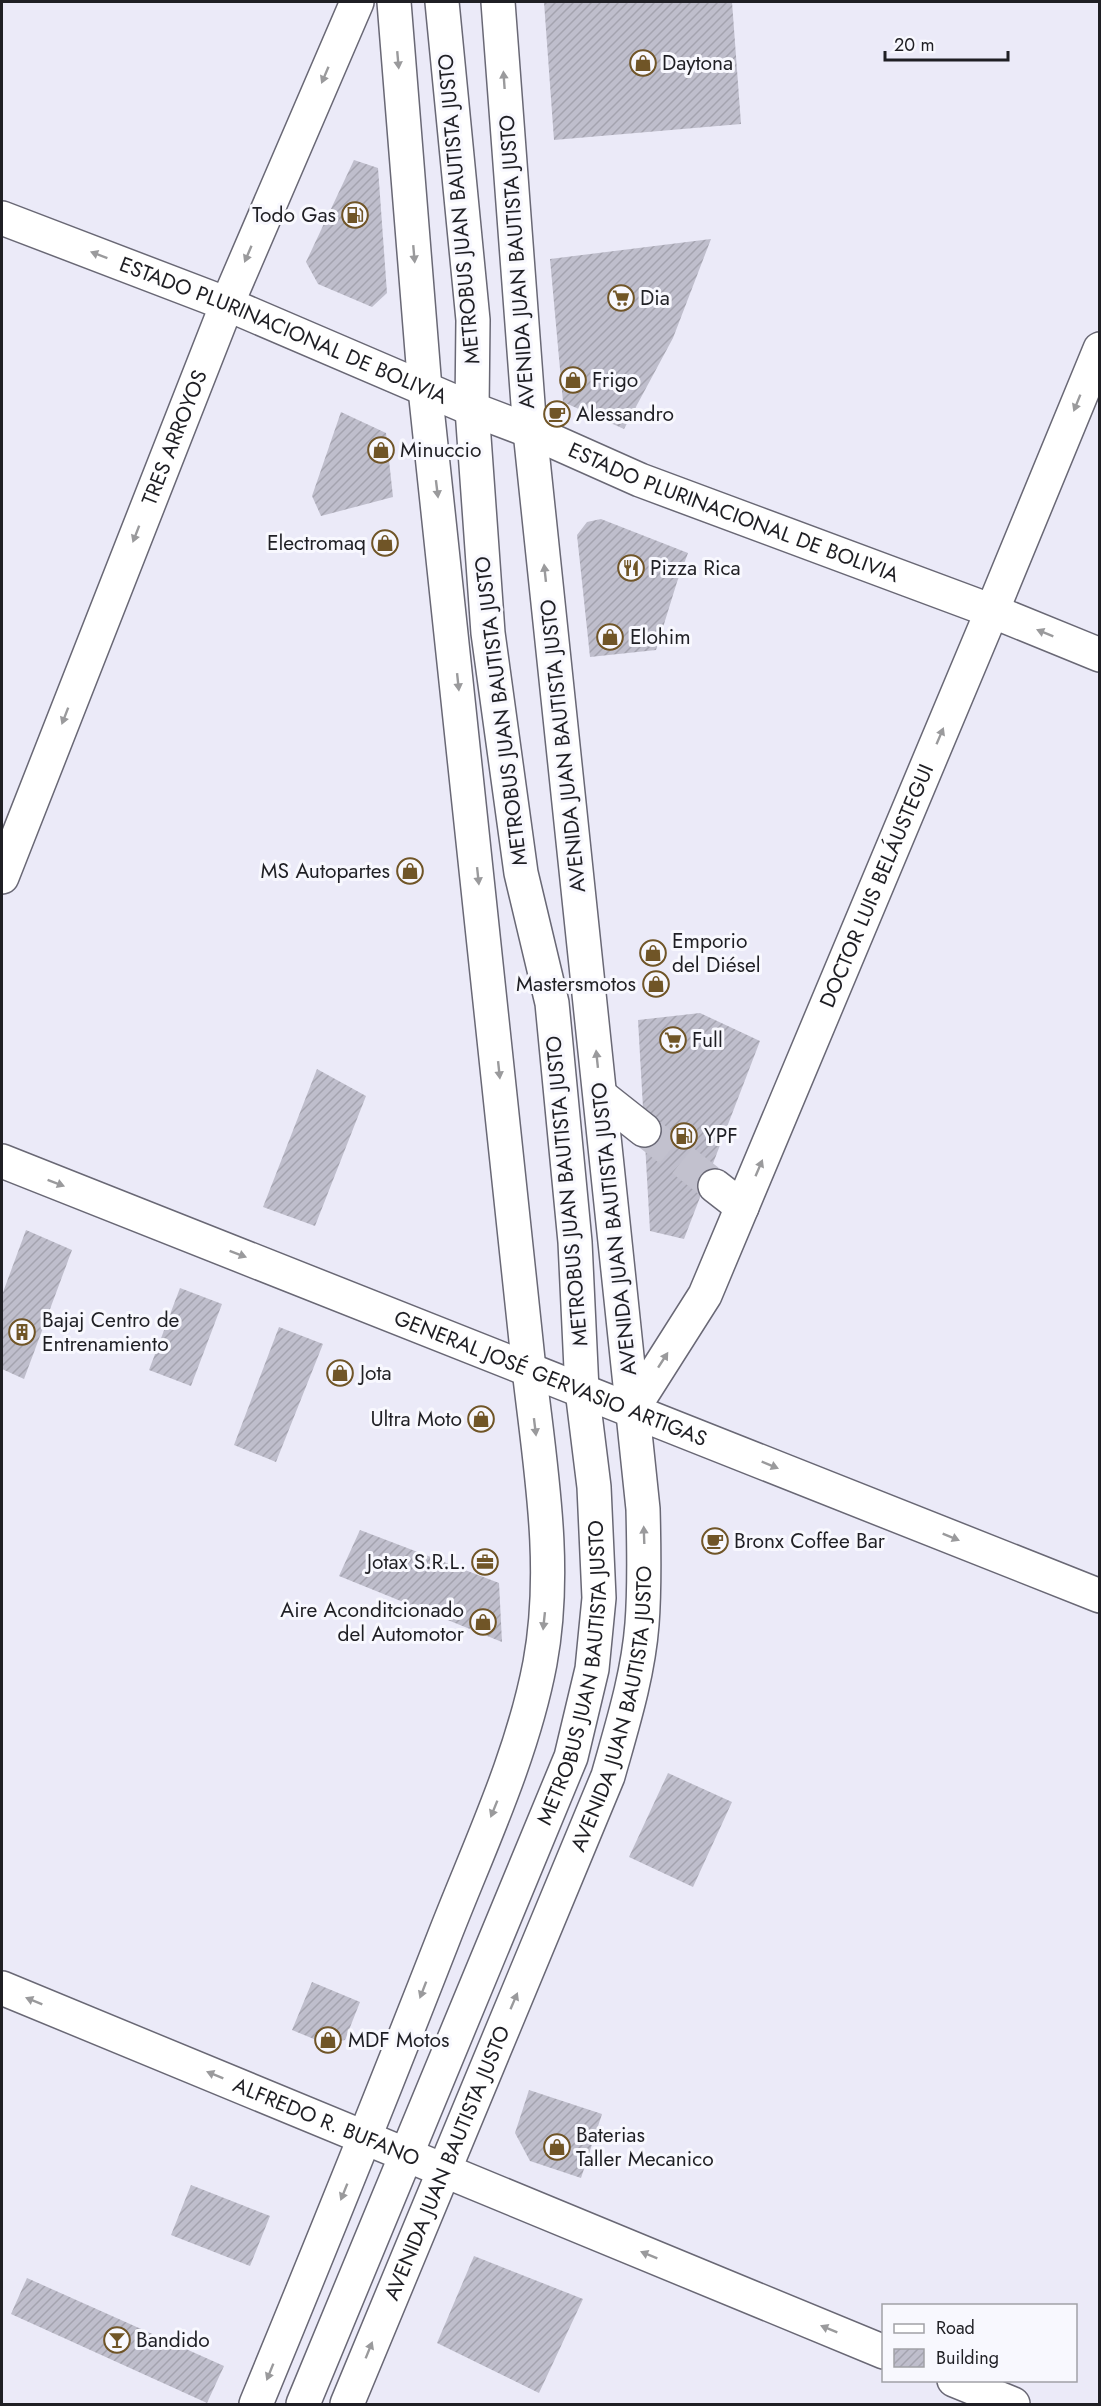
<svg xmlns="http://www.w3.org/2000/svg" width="1101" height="2406" font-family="Jost,sans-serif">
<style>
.building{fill:url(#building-hatch)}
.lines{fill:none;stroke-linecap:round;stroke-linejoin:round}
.minor-tunnel{stroke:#c2c1ce;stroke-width:33;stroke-dasharray:33 16;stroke-linecap:butt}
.minor-casing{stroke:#696875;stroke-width:36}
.major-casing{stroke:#696875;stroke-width:36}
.minor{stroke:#fff;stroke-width:33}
.major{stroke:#fff;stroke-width:33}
.oneway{fill:#9a9a9c}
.labels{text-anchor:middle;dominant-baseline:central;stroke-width:6;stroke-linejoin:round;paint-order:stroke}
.poi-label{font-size:21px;fill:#1f1f24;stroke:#f8f8fe;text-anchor:start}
.street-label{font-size:21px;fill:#1f1f24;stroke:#f8f8fe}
</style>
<defs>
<pattern id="building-hatch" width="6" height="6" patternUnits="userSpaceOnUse" patternTransform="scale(1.5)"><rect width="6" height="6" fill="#bfbecc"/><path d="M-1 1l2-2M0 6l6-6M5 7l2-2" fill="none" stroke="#a4a3af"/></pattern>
</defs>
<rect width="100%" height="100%" fill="#ebeaf8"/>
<!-- building -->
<g class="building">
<polygon points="544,2 732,2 741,124 554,140"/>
<polygon points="354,160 378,168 387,293 372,307 318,284 306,262"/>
<polygon points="711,239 673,338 624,429 563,402 550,259"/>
<polygon points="341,412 386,433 393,497 321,516 312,496"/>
<polygon points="601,519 688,553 677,582 656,650 590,657 577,535 587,522"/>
<polygon points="700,1013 760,1041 684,1239 650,1231 638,1020"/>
<polygon points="317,1069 366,1096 315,1226 263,1207"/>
<polygon points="26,1230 72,1250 24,1379 2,1369 2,1295"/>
<polygon points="180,1288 222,1304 191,1386 149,1370"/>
<polygon points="279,1327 323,1344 276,1462 234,1445"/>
<polygon points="360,1530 499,1583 502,1642 339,1576"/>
<polygon points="668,1773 732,1802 693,1887 629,1857"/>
<polygon points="312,1982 360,2002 345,2040 326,2044 292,2030"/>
<polygon points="529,2090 602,2114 581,2178 530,2161 515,2133"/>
<polygon points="191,2185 270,2216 250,2266 171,2235"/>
<polygon points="474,2256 583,2299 539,2393 437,2343"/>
<polygon points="27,2278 224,2366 207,2403 11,2314"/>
</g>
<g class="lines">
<!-- minor-tunnel -->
<polyline class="minor-tunnel" points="644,1130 715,1186"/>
<!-- minor casing -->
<g class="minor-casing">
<g id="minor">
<path id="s1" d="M 2,218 L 227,304 L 472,409 L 530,431 L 640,480 L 992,611 L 1100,655"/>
<path id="s2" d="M 2,877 L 227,304 L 357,2"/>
<polyline points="601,1096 644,1130"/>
<path id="s3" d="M 2,1161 L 1100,1596"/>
<polyline points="715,1186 742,1207"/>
<path id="s4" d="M 632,1410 L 705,1295 L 992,611 L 1100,349"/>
<path id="s5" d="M 2,1988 L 884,2352"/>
<polyline points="954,2380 1013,2404"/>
<path id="s6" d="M 303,2404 L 571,1757 L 592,1669 L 599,1598 L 594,1487 L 582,1390 L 575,1242 L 552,1003 L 521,873 L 488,633 L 472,409 L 473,320 L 442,2"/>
</g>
</g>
<!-- major casing -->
<g class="major-casing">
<g id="major">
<path d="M 256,2404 C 320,2249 383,2093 444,1937 C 479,1847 522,1758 540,1663 C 558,1566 540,1466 529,1369 L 425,389 L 394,2"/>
<path id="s7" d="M 347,2404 L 608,1776 C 622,1726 638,1676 642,1624 C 645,1586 644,1547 643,1509 L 530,431 L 498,2"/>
</g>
</g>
<!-- minor -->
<use href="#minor" class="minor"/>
<!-- major -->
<use href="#major" class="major"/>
</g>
<!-- one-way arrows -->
<defs><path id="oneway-solid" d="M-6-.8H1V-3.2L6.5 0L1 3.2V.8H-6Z" transform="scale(1.5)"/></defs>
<g class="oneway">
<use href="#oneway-solid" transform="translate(398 60) rotate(85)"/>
<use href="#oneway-solid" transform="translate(325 75) rotate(113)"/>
<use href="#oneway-solid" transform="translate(504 80) rotate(-94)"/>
<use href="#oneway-solid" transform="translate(248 254) rotate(113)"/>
<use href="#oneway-solid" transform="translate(414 254) rotate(85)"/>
<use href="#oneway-solid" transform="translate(99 255) rotate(-159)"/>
<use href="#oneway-solid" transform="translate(1077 403) rotate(112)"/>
<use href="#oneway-solid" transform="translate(437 489) rotate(83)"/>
<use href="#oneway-solid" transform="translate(136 534) rotate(111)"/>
<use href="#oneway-solid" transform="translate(545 573) rotate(-96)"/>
<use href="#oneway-solid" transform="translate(1045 633) rotate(-158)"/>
<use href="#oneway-solid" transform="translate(458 682) rotate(84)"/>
<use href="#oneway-solid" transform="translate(65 716) rotate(111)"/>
<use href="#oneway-solid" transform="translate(940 736) rotate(-67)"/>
<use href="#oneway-solid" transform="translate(478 876) rotate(84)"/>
<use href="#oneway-solid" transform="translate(597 1059) rotate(-96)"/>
<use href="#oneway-solid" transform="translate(499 1070) rotate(84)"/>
<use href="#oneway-solid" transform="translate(759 1168) rotate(-67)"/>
<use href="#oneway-solid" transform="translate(56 1183) rotate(21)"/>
<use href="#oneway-solid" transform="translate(238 1254) rotate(21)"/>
<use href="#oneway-solid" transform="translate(663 1360) rotate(-57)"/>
<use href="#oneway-solid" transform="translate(535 1427) rotate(83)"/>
<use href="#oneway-solid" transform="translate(770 1465) rotate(22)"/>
<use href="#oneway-solid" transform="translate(644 1535) rotate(-92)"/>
<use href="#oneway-solid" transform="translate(951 1537) rotate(22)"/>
<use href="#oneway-solid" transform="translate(544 1621) rotate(96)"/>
<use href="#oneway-solid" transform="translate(494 1809) rotate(112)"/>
<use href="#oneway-solid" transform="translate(423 1990) rotate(111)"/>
<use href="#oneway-solid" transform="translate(34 2001) rotate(-158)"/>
<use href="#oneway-solid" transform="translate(514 2001) rotate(-67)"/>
<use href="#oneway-solid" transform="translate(215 2075) rotate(-158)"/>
<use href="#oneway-solid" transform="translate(344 2192) rotate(112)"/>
<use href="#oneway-solid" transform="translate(649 2255) rotate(-158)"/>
<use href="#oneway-solid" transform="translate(829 2329) rotate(-158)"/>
<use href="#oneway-solid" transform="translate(369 2350) rotate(-68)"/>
<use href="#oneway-solid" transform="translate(270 2372) rotate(112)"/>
</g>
<!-- icons -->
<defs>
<g id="shop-ring" transform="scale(1.35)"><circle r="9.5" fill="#f8f8fe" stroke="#705527" stroke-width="1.5"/><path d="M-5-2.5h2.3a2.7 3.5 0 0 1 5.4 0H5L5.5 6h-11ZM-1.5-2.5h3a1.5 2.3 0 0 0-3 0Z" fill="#705527"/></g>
<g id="fuel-ring" transform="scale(1.35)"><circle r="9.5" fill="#f8f8fe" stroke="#705527" stroke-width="1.5"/><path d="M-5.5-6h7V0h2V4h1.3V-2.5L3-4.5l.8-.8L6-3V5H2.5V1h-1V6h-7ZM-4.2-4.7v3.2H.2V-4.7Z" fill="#705527"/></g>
<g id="supermarket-ring" transform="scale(1.35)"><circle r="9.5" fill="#f8f8fe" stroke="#705527" stroke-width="1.5"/><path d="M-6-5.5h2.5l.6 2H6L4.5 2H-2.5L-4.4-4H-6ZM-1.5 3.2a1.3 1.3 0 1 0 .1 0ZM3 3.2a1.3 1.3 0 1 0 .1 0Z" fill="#705527"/></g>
<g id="cafe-ring" transform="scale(1.35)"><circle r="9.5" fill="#f8f8fe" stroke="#705527" stroke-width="1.5"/><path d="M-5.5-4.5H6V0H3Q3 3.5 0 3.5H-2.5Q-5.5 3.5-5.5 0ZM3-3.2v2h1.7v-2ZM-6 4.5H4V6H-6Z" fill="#705527"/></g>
<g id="restaurant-ring" transform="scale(1.35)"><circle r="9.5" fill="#f8f8fe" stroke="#705527" stroke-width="1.5"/><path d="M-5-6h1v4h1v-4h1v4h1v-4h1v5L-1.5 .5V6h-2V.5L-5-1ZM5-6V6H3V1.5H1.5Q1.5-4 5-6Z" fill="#705527"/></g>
<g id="building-ring" transform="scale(1.35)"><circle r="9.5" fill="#f8f8fe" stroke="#705527" stroke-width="1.5"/><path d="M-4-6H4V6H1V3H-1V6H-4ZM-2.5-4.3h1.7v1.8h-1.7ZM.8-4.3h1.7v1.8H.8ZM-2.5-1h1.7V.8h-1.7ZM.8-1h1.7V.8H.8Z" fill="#705527"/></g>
<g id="office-ring" transform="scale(1.35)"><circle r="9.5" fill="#f8f8fe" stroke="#705527" stroke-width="1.5"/><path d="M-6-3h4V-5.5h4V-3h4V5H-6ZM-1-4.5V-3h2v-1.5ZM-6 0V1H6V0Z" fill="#705527"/></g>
<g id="bar-ring" transform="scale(1.35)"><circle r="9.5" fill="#f8f8fe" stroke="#705527" stroke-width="1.5"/><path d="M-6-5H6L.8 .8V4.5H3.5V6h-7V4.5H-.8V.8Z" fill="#705527"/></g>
</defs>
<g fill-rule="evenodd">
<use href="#shop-ring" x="643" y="63"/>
<use href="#fuel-ring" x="355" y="215"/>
<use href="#supermarket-ring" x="621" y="298"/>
<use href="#shop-ring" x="573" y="380"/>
<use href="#cafe-ring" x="557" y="414"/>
<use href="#shop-ring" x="381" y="450"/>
<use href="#shop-ring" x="385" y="543"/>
<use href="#restaurant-ring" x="631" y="568"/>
<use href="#shop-ring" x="610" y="637"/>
<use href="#shop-ring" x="410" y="871"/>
<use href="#shop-ring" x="653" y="953"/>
<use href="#shop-ring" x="656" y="984"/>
<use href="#supermarket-ring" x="673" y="1040"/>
<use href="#fuel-ring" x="684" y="1136"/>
<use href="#building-ring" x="22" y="1332"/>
<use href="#shop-ring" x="340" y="1373"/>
<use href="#shop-ring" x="481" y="1419"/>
<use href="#cafe-ring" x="715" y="1541"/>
<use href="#office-ring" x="485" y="1562"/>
<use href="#shop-ring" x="483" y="1622"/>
<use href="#shop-ring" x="328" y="2040"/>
<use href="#shop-ring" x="557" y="2147"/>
<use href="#bar-ring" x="117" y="2340"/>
</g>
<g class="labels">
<!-- poi labels -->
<g class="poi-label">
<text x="662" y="63">Daytona</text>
<text x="336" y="215" text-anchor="end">Todo Gas</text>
<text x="640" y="298">Dia</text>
<text x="592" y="380">Frigo</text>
<text x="576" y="414">Alessandro</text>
<text x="400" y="450">Minuccio</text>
<text x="366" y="543" text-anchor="end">Electromaq</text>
<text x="650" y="568">Pizza Rica</text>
<text x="630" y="637">Elohim</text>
<text x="390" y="871" text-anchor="end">MS Autopartes</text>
<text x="672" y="941">Emporio<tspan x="672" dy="24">del Diésel</tspan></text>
<text x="636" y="984" text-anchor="end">Mastersmotos</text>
<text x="692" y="1040">Full</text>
<text x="704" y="1136">YPF</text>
<text x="42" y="1320">Bajaj Centro de<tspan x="42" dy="24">Entrenamiento</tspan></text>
<text x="360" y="1373">Jota</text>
<text x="462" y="1419" text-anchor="end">Ultra Moto</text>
<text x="734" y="1541">Bronx Coffee Bar</text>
<text x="466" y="1562" text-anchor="end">Jotax S.R.L.</text>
<text x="464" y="1610" text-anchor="end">Aire Aconditcionado<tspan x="464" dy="24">del Automotor</tspan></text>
<text x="348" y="2040">MDF Motos</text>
<text x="576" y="2135">Baterias<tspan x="576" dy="24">Taller Mecanico</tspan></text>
<text x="136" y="2340">Bandido</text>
</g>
<!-- street labels -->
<g class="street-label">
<text transform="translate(459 209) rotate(-95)">METROBUS JUAN BAUTISTA JUSTO</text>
<text transform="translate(517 262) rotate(-94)">AVENIDA JUAN BAUTISTA JUSTO</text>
<text stroke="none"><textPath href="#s1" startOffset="303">ESTADO PLURINACIONAL DE BOLIVIA</textPath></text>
<text stroke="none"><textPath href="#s2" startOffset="472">TRES ARROYOS</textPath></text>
<text stroke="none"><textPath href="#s1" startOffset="789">ESTADO PLURINACIONAL DE BOLIVIA</textPath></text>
<text transform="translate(501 711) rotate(-97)">METROBUS JUAN BAUTISTA JUSTO</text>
<text transform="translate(563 746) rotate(-96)">AVENIDA JUAN BAUTISTA JUSTO</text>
<text stroke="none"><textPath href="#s4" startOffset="580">DOCTOR LUIS BELÁUSTEGUI</textPath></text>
<text transform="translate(567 1191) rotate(-95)">METROBUS JUAN BAUTISTA JUSTO</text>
<text transform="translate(614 1229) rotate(-96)">AVENIDA JUAN BAUTISTA JUSTO</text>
<text stroke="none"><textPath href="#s3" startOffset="590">GENERAL JOSÉ GERVASIO ARTIGAS</textPath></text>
<text stroke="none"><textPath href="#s6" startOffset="784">METROBUS JUAN BAUTISTA JUSTO</textPath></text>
<text stroke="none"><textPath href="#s7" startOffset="747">AVENIDA JUAN BAUTISTA JUSTO</textPath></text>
<text stroke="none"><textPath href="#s5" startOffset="351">ALFREDO R. BUFANO</textPath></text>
<text stroke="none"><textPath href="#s7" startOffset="261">AVENIDA JUAN BAUTISTA JUSTO</textPath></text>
</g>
</g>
<!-- border -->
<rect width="1101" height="2406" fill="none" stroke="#1f1f24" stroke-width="6"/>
<!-- legend -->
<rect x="882" y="2304" width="195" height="78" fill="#f8f8fe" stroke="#a1a1a7" stroke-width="1.5"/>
<rect x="894" y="2324" width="30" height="9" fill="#ffffff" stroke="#a1a1a7" stroke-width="1.5"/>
<text x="936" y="2334" font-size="18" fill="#1f1f24">Road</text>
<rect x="894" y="2349" width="30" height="18" fill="url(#building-hatch)" stroke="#a1a1a7" stroke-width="1.5"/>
<text x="936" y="2364" font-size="18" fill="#1f1f24">Building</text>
<!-- scale -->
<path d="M885 51v9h123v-9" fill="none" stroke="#1f1f24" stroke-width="3"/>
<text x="894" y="51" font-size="18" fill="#1f1f24" stroke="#f8f8fe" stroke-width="4.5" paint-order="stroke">20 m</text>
</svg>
